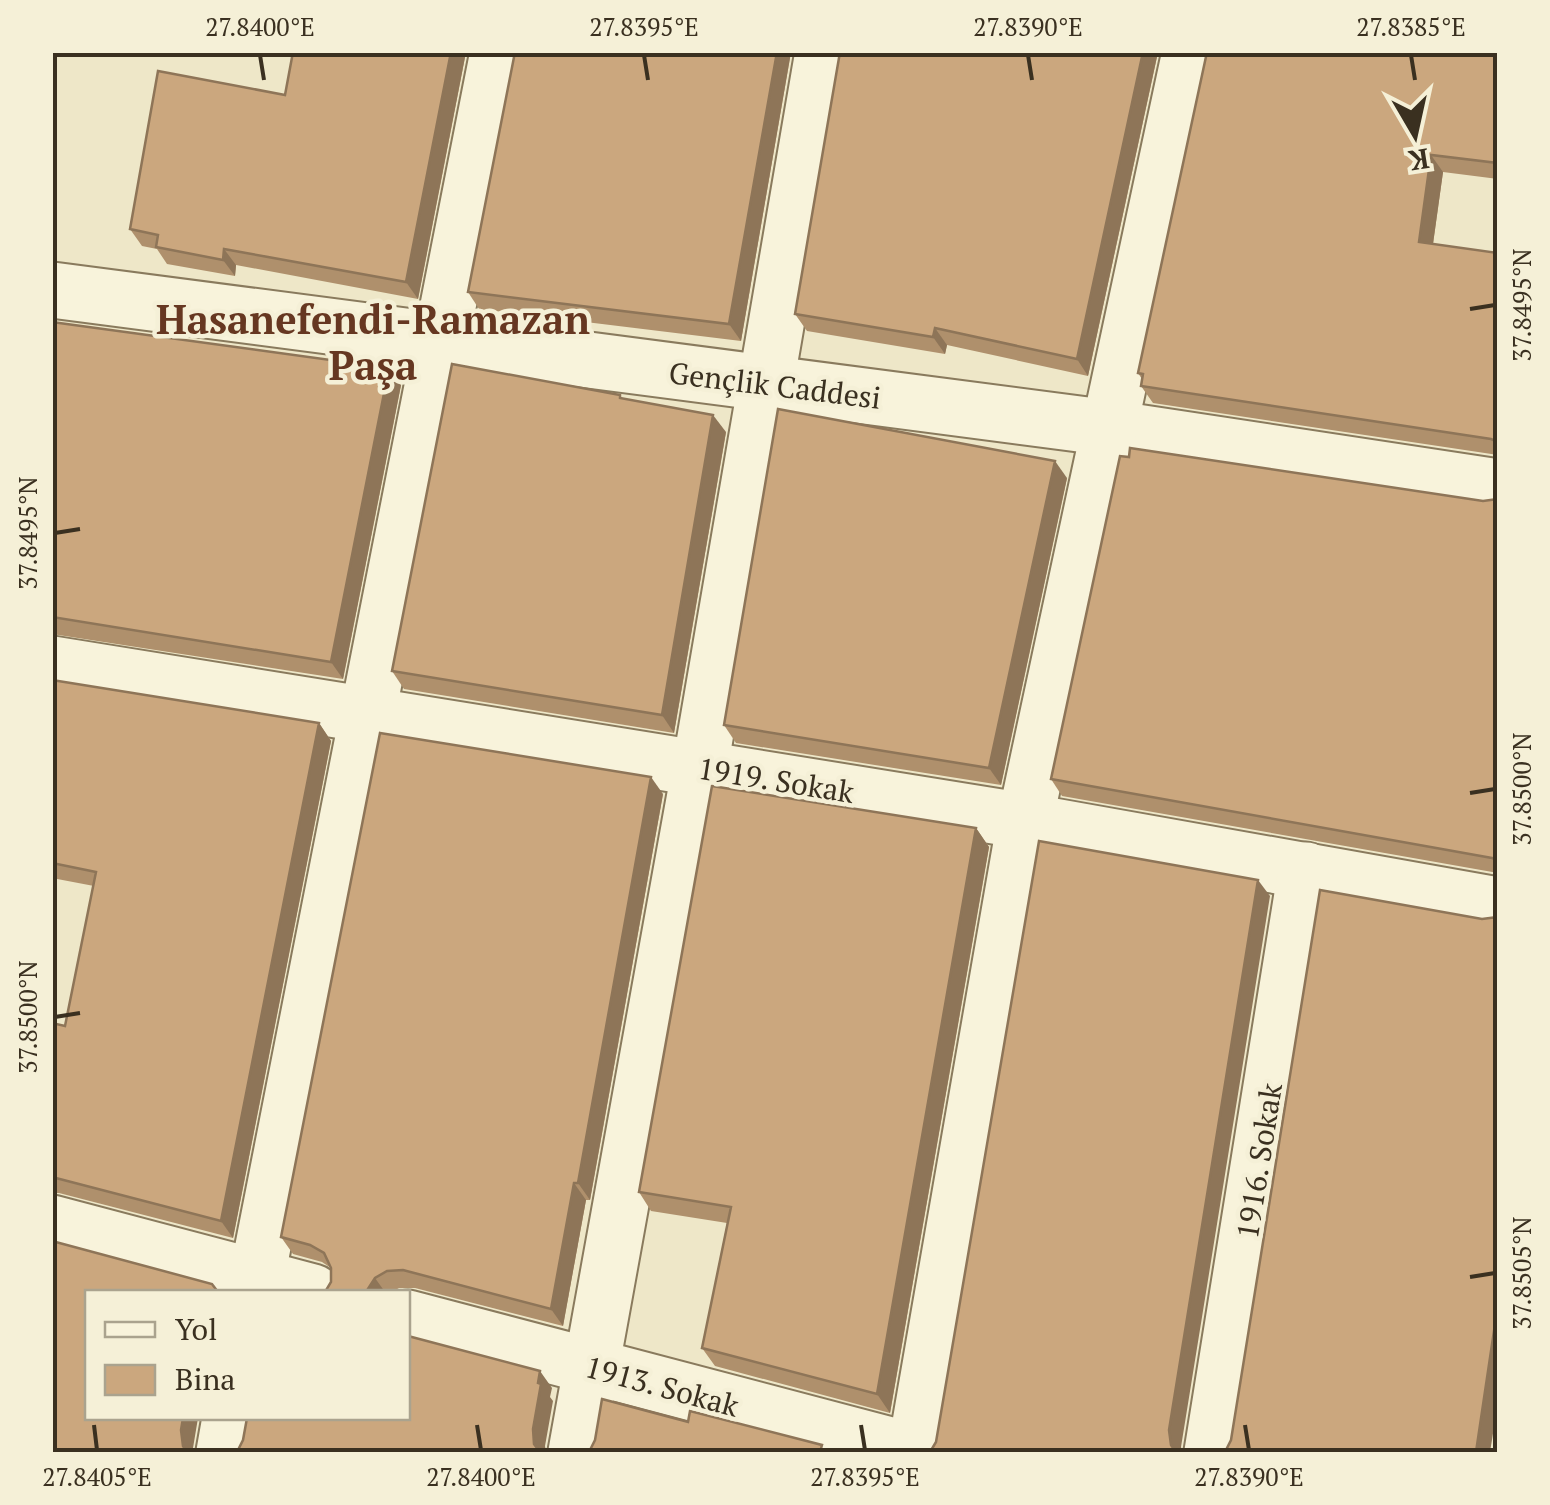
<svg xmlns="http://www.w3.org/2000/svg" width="1550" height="1505" font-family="'PT Serif',serif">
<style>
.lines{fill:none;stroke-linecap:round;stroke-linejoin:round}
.minor-casing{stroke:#897a5d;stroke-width:59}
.minor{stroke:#f8f3db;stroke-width:55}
.wall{fill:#af906c}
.shaded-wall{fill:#8e7558}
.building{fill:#cba77e;stroke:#8e7558;stroke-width:2.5}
.ticks{fill:none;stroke:#3a3020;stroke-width:4}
.labels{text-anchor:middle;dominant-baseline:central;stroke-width:9;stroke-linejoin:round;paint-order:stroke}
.street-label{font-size:30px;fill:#3a3020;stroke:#f5f0d7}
.district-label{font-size:40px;font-weight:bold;fill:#663721;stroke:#f5f0d7}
.neatline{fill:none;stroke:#3a3020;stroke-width:4}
.ticks-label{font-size:25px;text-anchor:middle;fill:#3a3020}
</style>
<rect width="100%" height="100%" fill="#eee7c8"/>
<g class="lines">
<!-- minor casing -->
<g class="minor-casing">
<g id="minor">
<polyline points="52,290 1110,428 1498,487"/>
<polyline points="52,664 1025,821 1498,905"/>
<polyline points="52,1223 313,1292"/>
<polyline points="254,1292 498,52"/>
<polyline points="408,1318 917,1452"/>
<polyline points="224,1452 230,1418"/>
<polyline points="576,1452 700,767 823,52"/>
<polyline points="915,1452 1025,821 1190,52"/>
<polyline points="1212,1452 1306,870"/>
</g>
</g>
<!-- minor -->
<use href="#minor" class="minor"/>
</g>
<!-- wall -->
<g class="wall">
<polygon points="293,52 466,52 418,299 236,265 235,276 167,264 157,249 142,246 130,229 285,95"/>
<polygon points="791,52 741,341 479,309 468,292"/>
<polygon points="1158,52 1088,376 947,345 945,354 807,331 795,314"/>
<polygon points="1498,52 1498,179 1443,172 1433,244 1498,253 1498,455 1153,403 1141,386 1142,379 1138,373"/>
<polygon points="52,322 401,385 343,679 52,634"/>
<polygon points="726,432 674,733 404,689 392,671"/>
<polygon points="1067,478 1001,785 736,743 724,725"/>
<polygon points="1498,499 1498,873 1062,796 1051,779 1483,501"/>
<polygon points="52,680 319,723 331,741 233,1238 59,1193 52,1193 52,1023 65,1026 94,886 52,878"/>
<polygon points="663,794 590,1200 586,1200 563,1326 415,1288 399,1288 392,1292 325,1292 331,1282 331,1268 322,1262 293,1254 281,1237"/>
<polygon points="976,828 989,847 890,1413 715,1366 702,1348 727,1223 651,1211 639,1192"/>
</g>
<!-- shaded-wall -->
<g class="shaded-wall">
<polygon points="451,52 466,52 418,299 406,282"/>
<polygon points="777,52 791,52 741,341 729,324"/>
<polygon points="1143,52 1158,52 1088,376 1077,359"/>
<polygon points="1431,155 1443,172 1431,258 1419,242"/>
<polygon points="224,249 236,265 235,276 223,260"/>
<polygon points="935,328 947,345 945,354 933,337"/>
<polygon points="389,368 401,385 343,679 331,662"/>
<polygon points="713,415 726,432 674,733 662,715"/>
<polygon points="1055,461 1067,478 1001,785 989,768"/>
<polygon points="319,723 331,741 233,1238 221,1221"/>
<polygon points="651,777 663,794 590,1200 578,1183"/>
<polygon points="976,828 989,847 890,1413 877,1394"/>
<polygon points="1258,880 1270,896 1181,1447 1182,1452 1176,1452 1171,1445 1169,1430"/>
<polygon points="574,1183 586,1200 563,1326 551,1309"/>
<polygon points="375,1278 385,1292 366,1292"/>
<polygon points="1498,1304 1498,1403 1490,1452 1476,1452"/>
<polygon points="540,1371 552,1388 550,1397 553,1401 545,1446 546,1452 540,1452 534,1444 533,1429"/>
<polygon points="183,1418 198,1418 193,1448 194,1452 187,1452 183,1446 181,1430"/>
</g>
<!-- building -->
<g class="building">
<polygon points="293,52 451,52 406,282 224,249 223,260 156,247 158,235 130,229 158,71 285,95"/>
<polygon points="515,52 777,52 729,324 468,292"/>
<polygon points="840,52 1143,52 1077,359 935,328 933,337 795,314"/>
<polygon points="1207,52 1498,52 1498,163 1431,155 1419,242 1498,253 1498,442 1491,439 1141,386 1143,374 1138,373"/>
<polygon points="52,322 389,368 331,662 52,617"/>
<polygon points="452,364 620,395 620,398 713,415 662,715 392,671"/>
<polygon points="778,409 1055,461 989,768 724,725"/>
<polygon points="1130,448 1483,501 1498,499 1498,860 1492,858 1051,779 1120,456 1129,457"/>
<polygon points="52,680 319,723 221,1221 52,1177 52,1023 65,1026 96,872 52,863"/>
<polygon points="380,733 651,777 578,1183 574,1183 551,1309 403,1270 387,1271 375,1278 366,1292 325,1292 331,1282 331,1268 324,1253 310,1245 281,1237"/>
<polygon points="712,786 976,828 877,1394 702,1348 731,1207 639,1192"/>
<polygon points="1039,841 1258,880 1169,1430 1171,1445 1176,1452 930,1452 936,1442"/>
<polygon points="1320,890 1482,919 1498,917 1498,1304 1476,1452 1225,1452 1231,1440"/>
<polygon points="52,1241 212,1284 218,1292 88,1292 88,1418 183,1418 181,1430 183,1446 187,1452 52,1452"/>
<polygon points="408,1336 540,1371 538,1383 541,1384 533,1429 534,1444 540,1452 237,1452 243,1440 247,1418 408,1418"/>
<polygon points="602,1399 688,1422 690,1411 822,1445 820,1452 589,1452 595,1440"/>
</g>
<!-- ticks -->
<path class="ticks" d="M 260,55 L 264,80M 644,55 L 648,80M 1028,55 L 1032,80M 1411,55 L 1415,80M 1470,309 L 1495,305M 55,533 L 80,529M 1470,793 L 1495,789M 55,1017 L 80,1013M 1470,1277 L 1495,1273M 94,1425 L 97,1450M 477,1425 L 481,1450M 861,1425 L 865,1450M 1245,1425 L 1249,1450"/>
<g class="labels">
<!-- street labels -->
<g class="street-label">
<text transform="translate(775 385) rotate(7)">Gençlik Caddesi</text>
<text transform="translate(776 780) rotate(9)">1919. Sokak</text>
<text transform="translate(1259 1161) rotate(-81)">1916. Sokak</text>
<text transform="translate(662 1386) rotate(15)">1913. Sokak</text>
</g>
<!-- district labels -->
<g class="district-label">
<text x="373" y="318">Hasanefendi-Ramazan<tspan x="373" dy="46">Paşa</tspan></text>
</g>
</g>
<!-- border -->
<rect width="1550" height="1505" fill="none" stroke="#f5f0d7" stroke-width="110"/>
<!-- legend -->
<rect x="85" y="1290" width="325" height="130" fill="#f5f0d7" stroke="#aaa38e" stroke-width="2.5"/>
<rect x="105" y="1322" width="50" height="15" fill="#f8f3db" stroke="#aaa38e" stroke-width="2.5"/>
<text x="175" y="1340" font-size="30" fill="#3a3020">Yol</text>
<rect x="105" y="1365" width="50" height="30" fill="#cba77e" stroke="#aaa38e" stroke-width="2.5"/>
<text x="175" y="1390" font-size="30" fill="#3a3020">Bina</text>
<!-- north arrow -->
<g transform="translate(1415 135) rotate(171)" stroke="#f5f0d7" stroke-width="8" paint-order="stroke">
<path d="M0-8L18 38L0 25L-18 38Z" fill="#3a3020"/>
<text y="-15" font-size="28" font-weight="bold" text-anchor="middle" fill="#3a3020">K</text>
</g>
<rect x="55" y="55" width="1440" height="1395" class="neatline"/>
<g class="ticks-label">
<text x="260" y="36">27.8400°E</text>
<text x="644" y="36">27.8395°E</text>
<text x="1028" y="36">27.8390°E</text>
<text x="1411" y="36">27.8385°E</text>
<text transform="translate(1522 305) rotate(-90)" y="9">37.8495°N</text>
<text transform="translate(28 533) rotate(-90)" y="9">37.8495°N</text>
<text transform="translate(1522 789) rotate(-90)" y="9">37.8500°N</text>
<text transform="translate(28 1017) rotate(-90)" y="9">37.8500°N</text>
<text transform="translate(1522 1273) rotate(-90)" y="9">37.8505°N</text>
<text x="97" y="1486">27.8405°E</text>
<text x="481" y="1486">27.8400°E</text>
<text x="865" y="1486">27.8395°E</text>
<text x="1249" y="1486">27.8390°E</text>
</g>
</svg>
